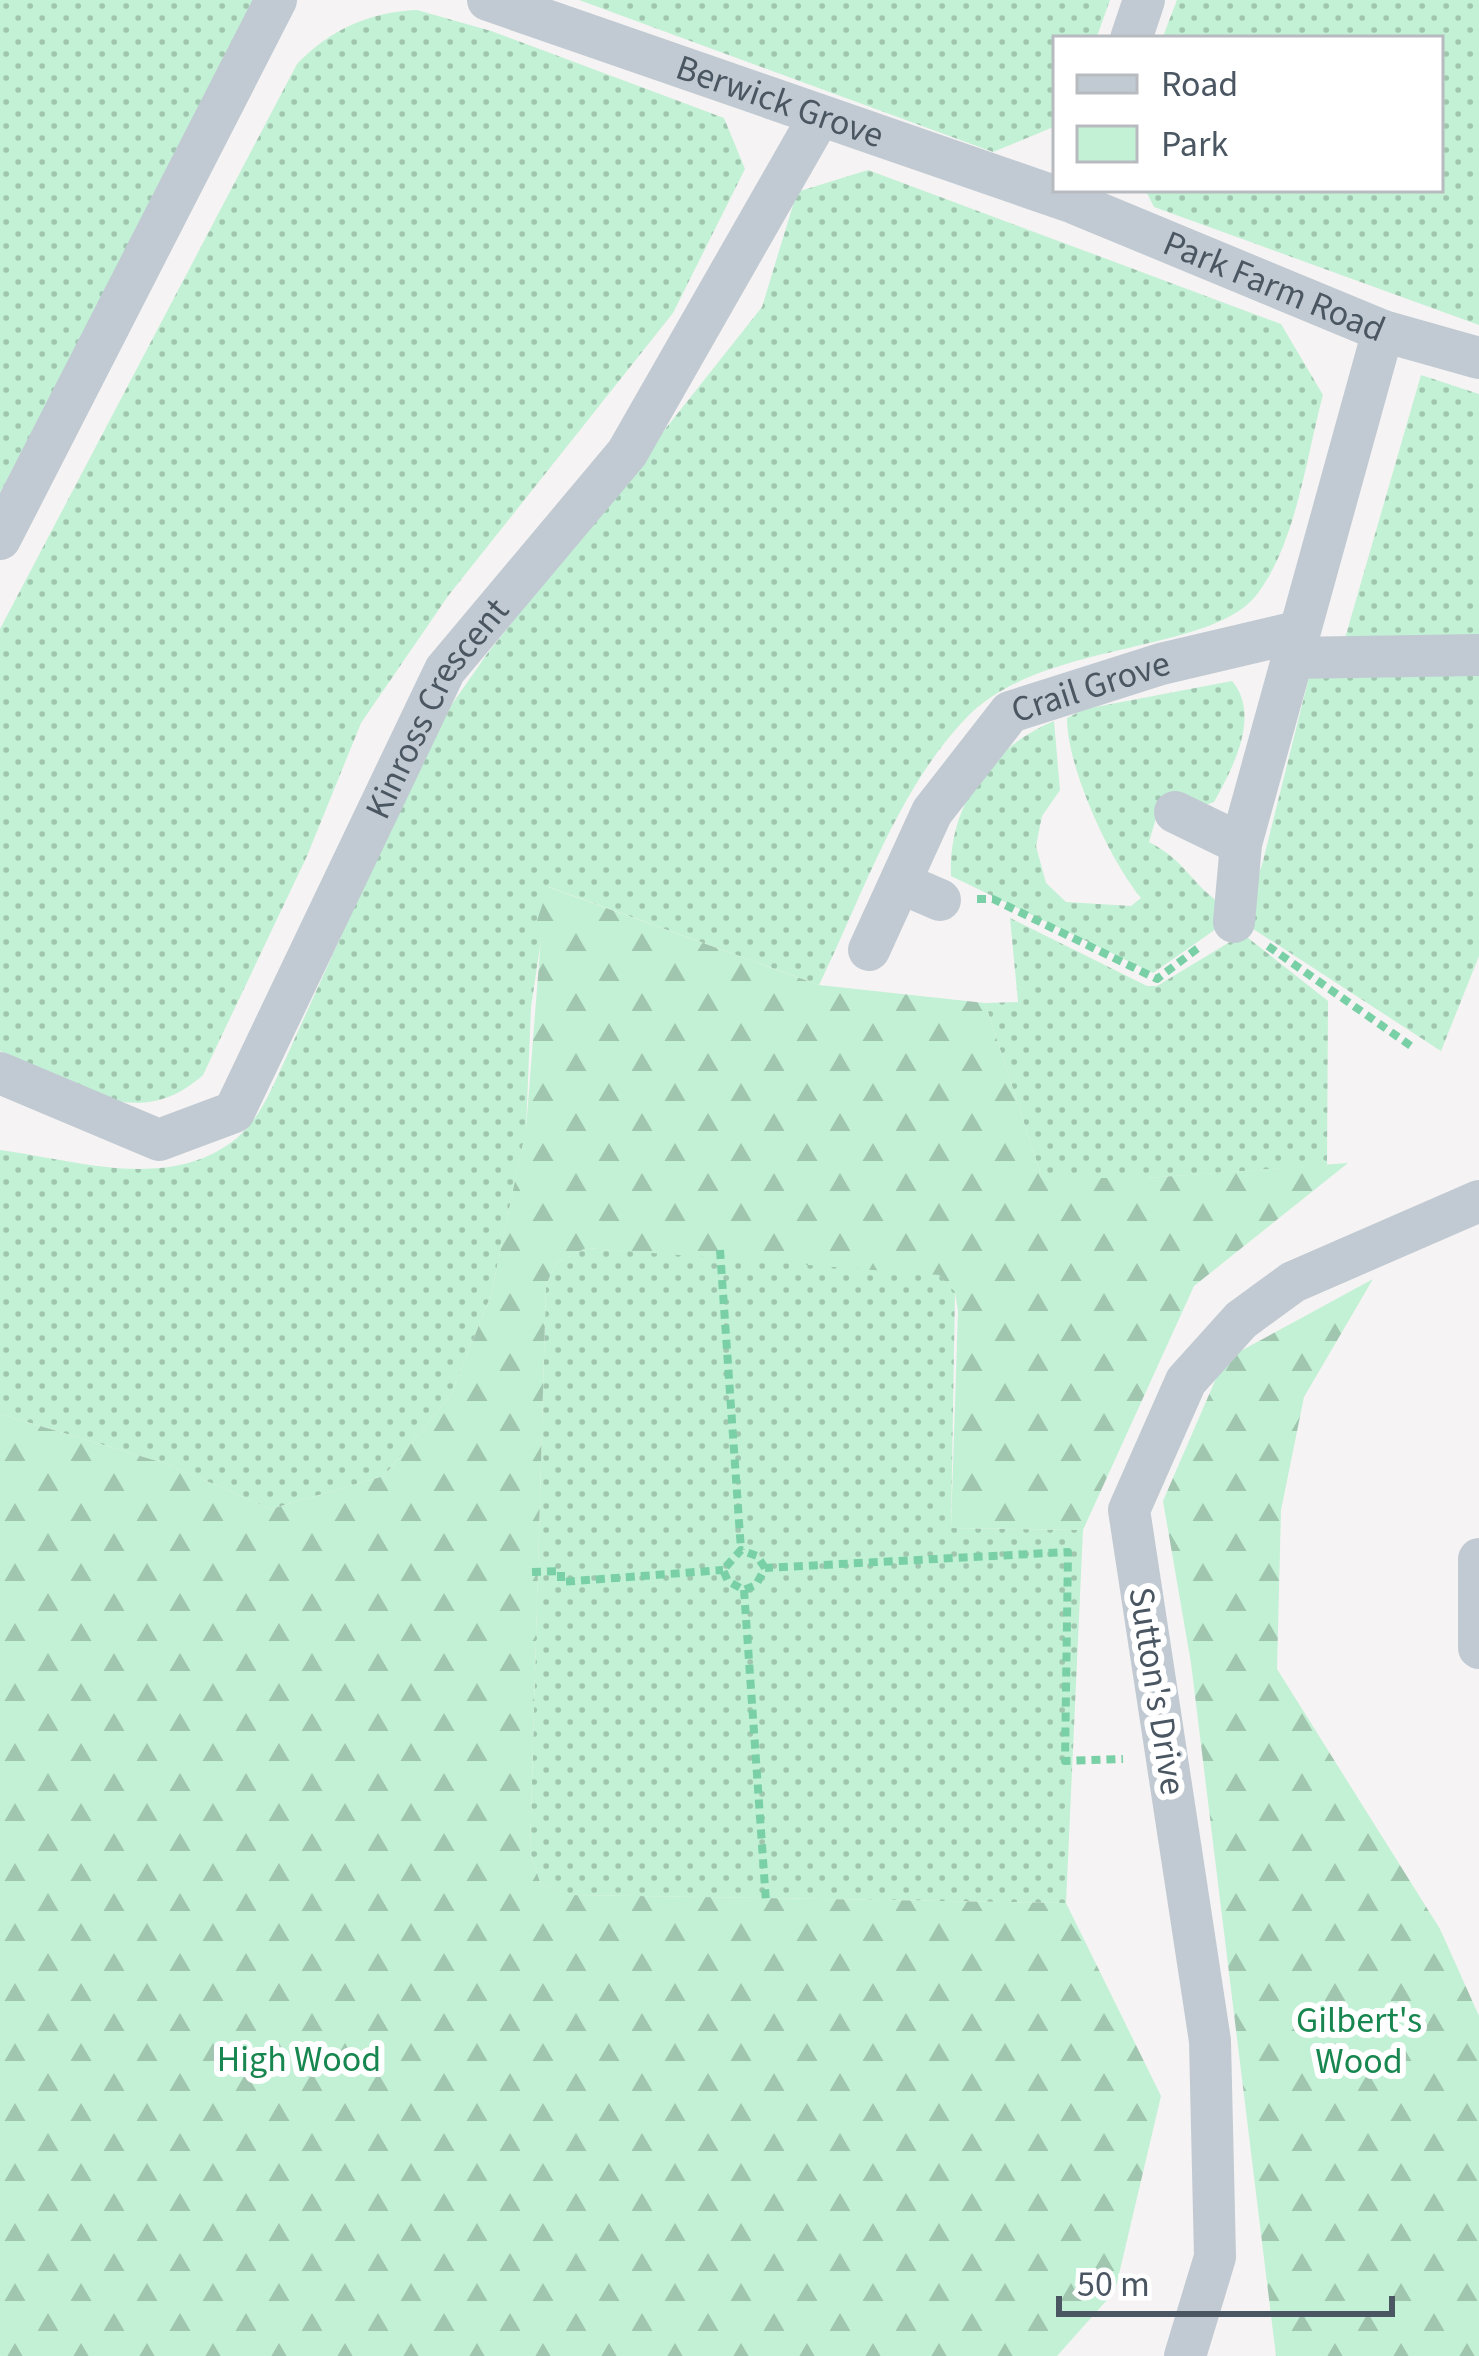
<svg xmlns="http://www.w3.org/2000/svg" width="1479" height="2356" font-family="'Source Sans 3',sans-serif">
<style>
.green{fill:url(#green-dots)}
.forest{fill:url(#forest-firs)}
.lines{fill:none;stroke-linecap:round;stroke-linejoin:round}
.path{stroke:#7ad0a6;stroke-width:8;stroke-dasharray:9 6;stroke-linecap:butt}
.minor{stroke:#c1cad2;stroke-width:42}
.labels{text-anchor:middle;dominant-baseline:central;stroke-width:12;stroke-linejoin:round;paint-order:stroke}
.street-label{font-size:36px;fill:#4a5661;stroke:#fff}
.park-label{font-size:36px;fill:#17864f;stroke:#fff}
</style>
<defs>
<pattern id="green-dots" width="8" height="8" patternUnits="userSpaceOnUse" patternTransform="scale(3)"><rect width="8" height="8" fill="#c3f1d5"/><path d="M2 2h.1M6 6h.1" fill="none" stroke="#a0c6b0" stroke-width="1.8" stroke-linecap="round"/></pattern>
<pattern id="forest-firs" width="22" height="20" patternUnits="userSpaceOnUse" patternTransform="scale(3)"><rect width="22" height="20" fill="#c3f1d5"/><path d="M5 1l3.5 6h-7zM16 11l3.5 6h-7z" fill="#a0c6b0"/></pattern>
</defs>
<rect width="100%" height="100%" fill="#f5f3f3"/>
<!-- green -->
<g class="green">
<polygon points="0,0 258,0 0,493"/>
<polygon points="579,0 1110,0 1096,39 1056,39 1056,126 993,152"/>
<polygon points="1177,0 1479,0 1479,325 1154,207 1145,189 1440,189 1440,39 1162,39"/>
<path d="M 417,10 L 491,31 L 724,118 L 745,169 L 673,313 L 448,596 L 361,723 L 307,856 L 203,1075 C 135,1136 71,1082 0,1051 L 0,629 L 297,64 C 330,30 369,12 417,10 Z"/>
<path d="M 868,170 L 1281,324 L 1323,395 C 1306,457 1297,540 1258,593 C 1214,654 1044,640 969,715 C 898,787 863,895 819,985 L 549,887 L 531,1007 L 526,1130 L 491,1295 L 451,1395 L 384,1476 L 271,1509 L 167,1464 L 0,1414 L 0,1150 C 76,1160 170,1193 237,1138 C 261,1118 273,1085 286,1058 L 434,730 L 487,654 L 762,307 L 797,192 Z"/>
<polygon points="1421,375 1479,394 1479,644 1343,645"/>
<polygon points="1479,669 1479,956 1441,1051 1241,921 1262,865 1310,673"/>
<path d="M 1232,681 C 1261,715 1233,768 1214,802 L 1180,814 L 1158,811 L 1149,842 C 1185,861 1187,878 1218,902 L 1216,929 L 1153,973 L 951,876 C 948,807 989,748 1054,721 L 1060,790 L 1042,816 L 1036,846 L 1046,883 L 1066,902 L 1131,906 L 1141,898 C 1109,859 1067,767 1067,718 L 1085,709 Z"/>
<polygon points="1010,918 1147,986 1157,986 1243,934 1328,1001 1327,1165 1147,1178 1042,1178 985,1003 1018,1002"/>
<polygon points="586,1248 915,1270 939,1275 955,1291 951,1528 1083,1530 1066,1903 571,1895 541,1885 530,1852 546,1285 556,1263"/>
</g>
<!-- forest -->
<g class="forest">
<polygon points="548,887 819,985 985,1003 1042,1178 1147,1178 1348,1163 1194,1286 1083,1530 951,1528 958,1311 955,1292 939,1275 586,1248 556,1263 546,1285 530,1852 541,1885 572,1895 1066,1903 1161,2096 1115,2291 1057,2356 0,2356 0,1414 167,1464 271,1509 384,1476 451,1395 491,1295 526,1129 541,938 535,927"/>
<polygon points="1373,1279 1304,1397 1281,1510 1277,1669 1440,1929 1479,2016 1479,2356 1276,2356 1191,1663 1163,1501 1224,1360"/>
</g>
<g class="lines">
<!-- path -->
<g class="path">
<polyline points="977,899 993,899 1157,979 1202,945"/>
<polyline points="1268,946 1411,1046"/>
<polyline points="720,1250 741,1550"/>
<polyline points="765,1568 757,1556 741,1550 723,1570 728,1581 744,1590 756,1585 765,1568 1068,1552 1065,1761 1123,1759"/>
<polyline points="532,1572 561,1571 561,1582 723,1570"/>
<polyline points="744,1590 766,1902"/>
</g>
<!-- minor -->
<g class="minor">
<path id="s1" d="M 488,0 L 1074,203 L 1383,331 L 1479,358"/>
<polyline points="1131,39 1144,0"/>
<polyline points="0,539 276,0"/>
<polyline points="1291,658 1479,655"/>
<polyline points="1175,812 1241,844"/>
<polyline points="903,884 940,900"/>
<polyline points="1234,922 1241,844 1383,331"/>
<path id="s2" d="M 869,950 L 932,812 L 1010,712 L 1161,664 L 1297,632"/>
<path id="s3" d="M 0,1073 L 159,1140 L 234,1112 L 445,670 L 627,453 L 819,117"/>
<polyline points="1479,1559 1479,1648"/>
<polyline points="1185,2356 1215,2257 1210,2041 1129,1510 1186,1381 1241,1320 1293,1282 1479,1201"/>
</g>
</g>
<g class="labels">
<!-- street labels -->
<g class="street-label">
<text stroke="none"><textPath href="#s1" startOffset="309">Berwick Grove</textPath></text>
<text stroke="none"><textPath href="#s1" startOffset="837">Park Farm Road</textPath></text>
<text stroke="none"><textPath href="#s2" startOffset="363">Crail Grove</textPath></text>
<text stroke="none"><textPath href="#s3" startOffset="705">Kinross Crescent</textPath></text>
<text transform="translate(1157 1691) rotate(81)">Sutton's Drive</text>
</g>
<!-- park labels -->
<g class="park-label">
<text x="1359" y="2020">Gilbert's<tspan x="1359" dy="41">Wood</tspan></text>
<text x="299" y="2059">High Wood</text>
</g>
</g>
<!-- legend -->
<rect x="1053" y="36" width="390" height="156" fill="#ffffff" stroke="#b7bbc0" stroke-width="3"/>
<rect x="1077" y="75" width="60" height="18" fill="#c1cad2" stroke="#b7bbc0" stroke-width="3"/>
<text x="1161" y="96" font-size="36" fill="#4a5661">Road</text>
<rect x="1077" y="126" width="60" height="36" fill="#c3f1d5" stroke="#b7bbc0" stroke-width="3"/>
<text x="1161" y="156" font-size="36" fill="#4a5661">Park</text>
<!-- scale -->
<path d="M1059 2296v18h333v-18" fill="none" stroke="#4a5661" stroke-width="6"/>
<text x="1077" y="2296" font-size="36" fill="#4a5661" stroke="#ffffff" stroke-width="9" paint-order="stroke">50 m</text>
</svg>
